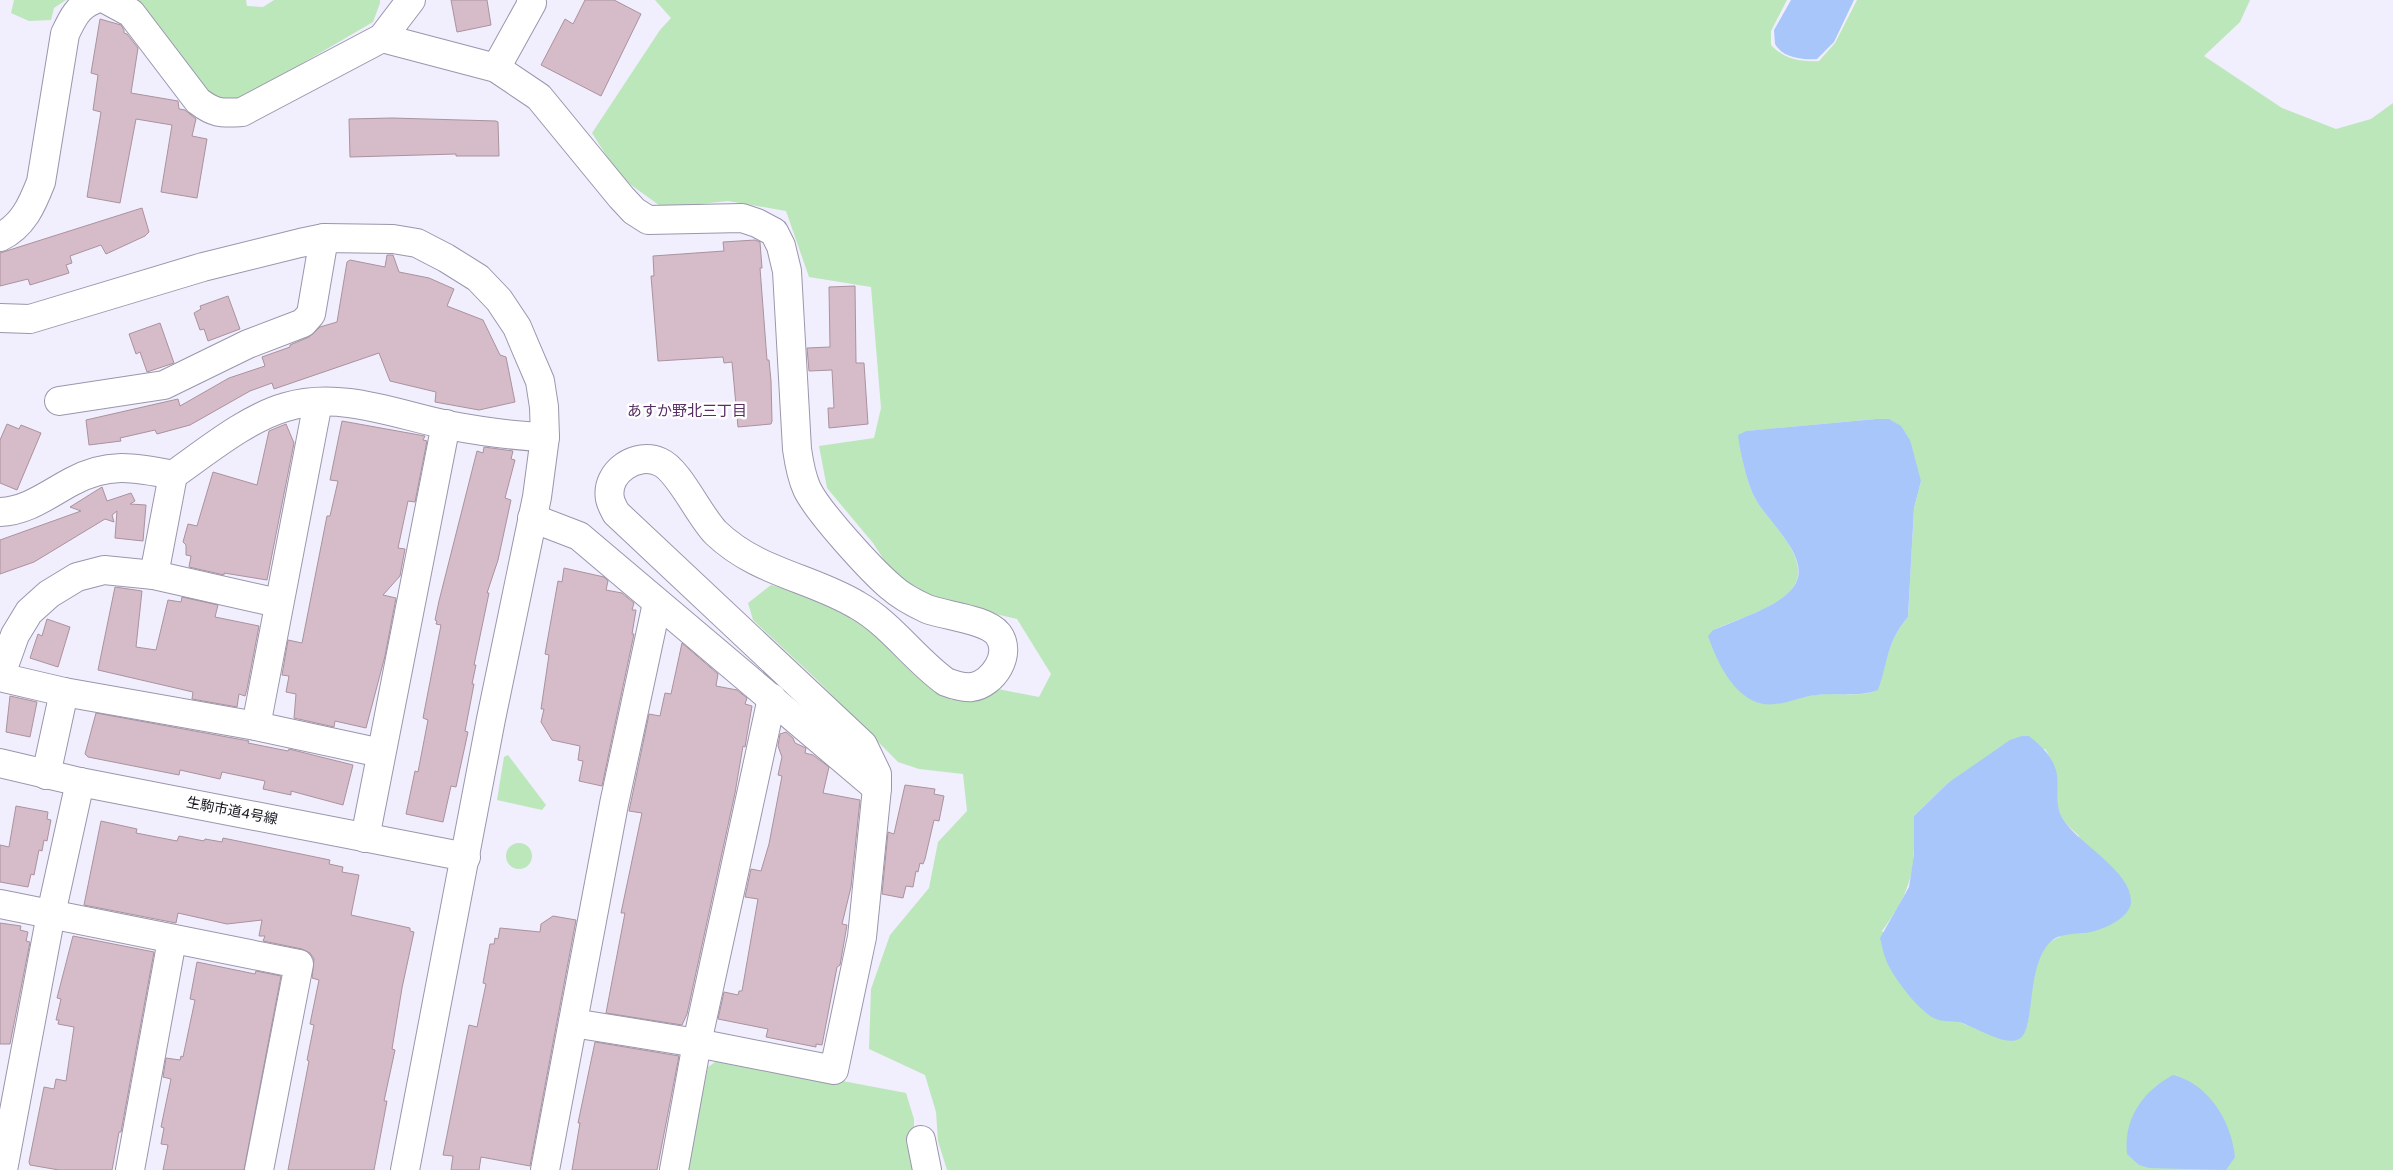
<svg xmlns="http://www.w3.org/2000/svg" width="2393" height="1170" font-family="Overpass,'Noto Sans JP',sans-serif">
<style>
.green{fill:#bce7bb;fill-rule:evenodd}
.water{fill:#a8c6fa}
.building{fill:#d6bcc8;stroke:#aa929e}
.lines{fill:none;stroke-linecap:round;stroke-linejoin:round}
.minor-casing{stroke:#9a96ac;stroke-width:30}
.minor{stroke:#fff;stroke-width:28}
.labels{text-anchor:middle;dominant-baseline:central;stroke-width:5;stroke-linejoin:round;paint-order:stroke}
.street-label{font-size:14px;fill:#17151d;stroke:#fefefe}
.neighbourhood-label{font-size:15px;fill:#572e64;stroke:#fefefe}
</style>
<rect width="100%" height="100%" fill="#f1eefd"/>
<!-- green -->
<g class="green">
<polygon points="14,0 66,0 54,8 51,20 29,21 11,13"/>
<polygon points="136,0 246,0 247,6 263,7 274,0 380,0 380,3 373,22 243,98 224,99 206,94"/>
<path d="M 655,0 L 1787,0 L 1771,31 L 1771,45 C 1784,59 1800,62 1819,61 L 1835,43 L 1857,0 L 2250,0 L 2240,22 L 2204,56 L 2282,108 L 2336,129 L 2371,119 L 2393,103 L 2393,1170 L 947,1170 L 938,1141 L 936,1112 L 925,1075 L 869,1049 L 871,989 L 890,935 L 929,888 L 938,842 L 967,811 L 963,774 L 919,769 L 898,762 L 816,679 L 753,620 L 748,603 L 771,585 L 802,593 L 856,618 L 895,651 L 925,681 L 951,700 L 998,689 L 1039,697 L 1051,674 L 1017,619 L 944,602 L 893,574 L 873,543 L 827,488 L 819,446 L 874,438 L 881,408 L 871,287 L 809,277 L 786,211 L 728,201 L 663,208 L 620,177 L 592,133 L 660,30 L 671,18 ZM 1876,419 L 1921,481 L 1914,508 L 1908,617 C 1886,643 1889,660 1877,690 C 1862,698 1833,692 1814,695 C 1801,697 1788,701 1775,704 L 1713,630 C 1737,619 1773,610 1791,590 C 1817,561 1766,520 1755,498 C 1747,483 1740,452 1739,435 L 1747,431 ZM 2045,749 C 2063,775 2049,796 2063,819 C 2067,826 2074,831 2079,836 L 2060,937 C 2029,947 2033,1000 2027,1026 L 2001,1039 L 1959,1022 L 1882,931 C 1914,887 1915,869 1914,816 L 1948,783 Z"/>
<polygon points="508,755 546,805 542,810 497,800 504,757"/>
<circle cx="519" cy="856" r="13"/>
<polygon points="721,1058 906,1093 914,1119 914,1139 906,1142 913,1170 686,1170 708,1067"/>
</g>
<!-- water -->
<g class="water">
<path d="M 1791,0 L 1854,0 L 1834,42 L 1817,59 C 1803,60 1783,58 1775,44 L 1774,30 Z"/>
<path d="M 1876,419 L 1889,419 L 1901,426 L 1910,440 L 1921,481 L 1914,508 L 1908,617 C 1886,643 1889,660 1878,690 C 1863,697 1834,693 1817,695 C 1803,696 1789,703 1775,704 C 1739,709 1718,665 1708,636 L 1713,630 C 1736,620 1775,608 1791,590 C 1818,561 1766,521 1755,498 C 1747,483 1740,452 1738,435 L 1746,431 Z"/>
<path d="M 2022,736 L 2029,736 C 2042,747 2054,757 2057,775 C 2059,791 2054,804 2063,819 C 2078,844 2132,871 2131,902 C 2130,918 2104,929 2091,932 C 2080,934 2063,933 2054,939 C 2024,961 2037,1030 2019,1039 C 2008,1045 1990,1035 1980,1031 C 1973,1028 1966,1024 1959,1022 C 1952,1021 1943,1022 1936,1019 C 1920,1013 1892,976 1886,960 C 1883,953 1882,945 1880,938 L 1909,887 L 1914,854 L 1914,816 L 1948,783 L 2010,740 Z"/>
<path d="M 2173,1075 C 2209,1084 2231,1121 2235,1157 L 2226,1170 L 2149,1168 L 2139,1165 L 2127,1154 C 2123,1119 2143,1091 2173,1075 Z"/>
</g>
<!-- building -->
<g class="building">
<polygon points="451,0 487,0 491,25 457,32"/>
<polygon points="585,0 614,0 641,14 601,96 541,65 565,19 573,24"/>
<polygon points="100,19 121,25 124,30 124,33 127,34 138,48 131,93 178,101 179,109 185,110 196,119 192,136 207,139 197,198 161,192 172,125 136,119 120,203 87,197 101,112 93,110 98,75 91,73"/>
<polygon points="392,118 496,121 498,122 499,156 456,156 456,154 350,157 349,119"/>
<polygon points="142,208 149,232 145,236 106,254 101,245 70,256 72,263 66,265 69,273 30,285 28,279 0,286 0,253"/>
<polygon points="755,240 760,242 762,268 760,268 767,360 769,360 771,381 772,421 771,424 738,427 732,362 724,363 723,357 658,361 651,276 654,276 653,256 724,251 723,242"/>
<polygon points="387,255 393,255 399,272 429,278 454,289 447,306 483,320 500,355 506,357 515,402 479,410 435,402 436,392 390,381 379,353 274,389 272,383 250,391 190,425 157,434 155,430 120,438 121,441 89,445 86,420 178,399 180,406 229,378 265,366 262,357 290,347 290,345 309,337 320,327 337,322 347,262 350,260 385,267"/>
<polygon points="855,286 856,363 864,363 868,424 829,428 828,408 834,408 832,370 809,371 807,348 830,347 829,287"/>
<polygon points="228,296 240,329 208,341 204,329 200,330 194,313 201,309 200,306"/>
<polygon points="160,323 174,363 147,372 140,352 136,354 129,334"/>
<polygon points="342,421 425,436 423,440 427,441 415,502 408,501 398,548 405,549 400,576 383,595 396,598 385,656 366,728 335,721 334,727 294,718 296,694 286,692 289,676 282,675 288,640 302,643 327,516 330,516 338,481 330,480"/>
<polygon points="7,424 19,429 21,425 41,433 17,490 0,483 0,440"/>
<polygon points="286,424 294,443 267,580 224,573 224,575 189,567 191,556 186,555 186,545 183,542 188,524 197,526 213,472 257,485 269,431"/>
<polygon points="484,447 513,451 511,459 515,460 505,498 511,500 498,560 487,593 489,593 474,665 476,665 472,684 474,684 465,731 468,732 456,787 451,786 443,822 406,814 415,771 418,772 428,720 423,718 441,625 436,624 437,621 435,620 439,601 477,451 483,453"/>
<polygon points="102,487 107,501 131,493 135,501 130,504 146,505 143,541 115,538 117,511 112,515 114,522 105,519 34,562 0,574 0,540 81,511 70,507"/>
<polygon points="564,568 604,577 608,581 606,590 622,593 634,603 632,610 636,610 632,634 634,634 602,786 579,781 583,761 578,760 580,746 552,740 541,722 544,709 541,709 549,655 545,654 558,581 562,582"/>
<polygon points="115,587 142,591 136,647 156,650 168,600 181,602 182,597 218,605 215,617 259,626 247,689 245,696 239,694 237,707 192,699 193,692 98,670"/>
<polygon points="47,619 70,627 58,667 30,658 38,634 42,636"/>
<polygon points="682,643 718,674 716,686 737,690 747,698 745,704 752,706 745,747 743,746 735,793 687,1014 682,1025 606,1013 625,913 621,913 642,813 629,811 633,792 649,714 660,716 665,693 671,694"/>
<polygon points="10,696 37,702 30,737 6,732"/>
<polygon points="96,713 249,741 248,743 288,751 289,749 353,765 343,805 291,791 291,795 263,789 265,781 222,772 220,779 180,770 179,775 88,757 85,754"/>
<polygon points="786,732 793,738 795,743 806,748 805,753 813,755 829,767 823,793 860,800 851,887 842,924 847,925 842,954 840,965 837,967 822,1045 816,1044 816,1047 766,1037 768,1029 718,1019 724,992 738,995 739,991 742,991 758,899 745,897 751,869 761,871 769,844 782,776 778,775 782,757 778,746 780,734"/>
<polygon points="905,785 935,789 934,794 944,796 939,821 934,820 925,859 923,864 920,863 918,872 916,871 913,887 906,886 903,898 882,894 888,832 894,834"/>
<polygon points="16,806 48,812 47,819 51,820 47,841 44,840 42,851 39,850 34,875 31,874 28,887 0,882 0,845 9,847"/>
<polygon points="101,821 137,829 136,833 177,841 179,836 204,841 205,839 222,842 223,838 330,860 329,864 343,867 342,872 359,875 351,915 410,928 410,931 414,932 402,988 392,1049 395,1050 384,1101 387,1101 374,1170 288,1170 309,1061 307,1060 314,1025 310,1024 319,980 312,978 314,959 310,953 302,949 263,941 265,936 259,936 262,920 227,924 178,913 176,923 84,905"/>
<polygon points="553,916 576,920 530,1166 481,1157 479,1170 451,1170 453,1156 443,1155 469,1025 477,1027 486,984 483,983 490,944 494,944 495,938 498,939 500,928 540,932 541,924"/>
<polygon points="0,923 21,926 20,930 28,932 26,941 30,942 10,1044 0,1044"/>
<polygon points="73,936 154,952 121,1132 119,1132 112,1170 59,1170 30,1165 29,1162 44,1087 54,1089 56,1079 66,1081 74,1027 58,1024 59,1020 56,1020 61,999 57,998"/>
<polygon points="197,962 255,974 256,971 281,976 244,1170 163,1170 168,1145 161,1144 164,1128 161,1127 171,1079 163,1077 166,1058 180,1060 181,1056 183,1057 195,1000 190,999"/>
<polygon points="595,1042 679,1056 657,1170 572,1170 580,1123 578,1123"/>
</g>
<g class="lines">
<!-- minor casing -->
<g class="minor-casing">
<g id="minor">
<path d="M 107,0 L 131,13 L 198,101 C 215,114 221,113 242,112 L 382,38 L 411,0"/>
<path d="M 382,38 L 496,68 L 539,97 L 621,197 L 634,211 L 648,220 L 742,218 L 757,223 L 774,232 L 781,246 L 787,271 L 797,449 C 799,463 801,476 807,489 C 818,512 871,570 891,587 C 902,597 914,603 927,609 C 946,616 986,619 998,634 C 1013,654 993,684 972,687 C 963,688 954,685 946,682 C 914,659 891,624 857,605 C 810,577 758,573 716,533 C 699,516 679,470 660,462 C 637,451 605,472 610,499 C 611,504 614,509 616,513 L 863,745 L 877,774 L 877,788"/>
<polyline points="496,68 532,3 531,0"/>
<path d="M 0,237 C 23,226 32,205 41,182 L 65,34 C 72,19 78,6 94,0"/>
<polyline points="0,318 30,319 203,267 300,243 324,238 393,239 417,243 446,258 478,278 499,300 517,327 525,346 540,381 544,407 545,437 537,497 491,719 405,1170"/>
<polyline points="59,401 164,385 248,344 303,323 311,314 324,238"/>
<path d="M 0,512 C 27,511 47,495 71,482 C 107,462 134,467 173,475 C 206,452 247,418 286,407 C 340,391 395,414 447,425 C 479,431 512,436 545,437"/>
<polyline points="532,518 579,536 877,788 862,937 834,1070 697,1043 573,1023"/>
<polyline points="154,575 173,475"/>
<polyline points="0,677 64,692 256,726 381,753"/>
<polyline points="0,677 15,635 29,612 49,594 77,577 104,570 154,575 278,603"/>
<polyline points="256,726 318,402"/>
<polyline points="0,763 80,782 466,857"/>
<polyline points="46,775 64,692"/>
<polyline points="365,838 446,424"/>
<polyline points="0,904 299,964 259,1170"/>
<polyline points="921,1140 927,1170"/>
<polyline points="3,1170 51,914 80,782"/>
<polyline points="130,1170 172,940"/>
<polyline points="545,1170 614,804 657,603"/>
<polyline points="674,1170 697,1043 772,698"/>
</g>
</g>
<!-- minor -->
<use href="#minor" class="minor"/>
</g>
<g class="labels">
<!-- street labels -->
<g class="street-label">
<text transform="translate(232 812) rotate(11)">生駒市道4号線</text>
</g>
<!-- neighbourhood labels -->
<g class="neighbourhood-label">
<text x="687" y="412">あすか野北三丁目</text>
</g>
</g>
</svg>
